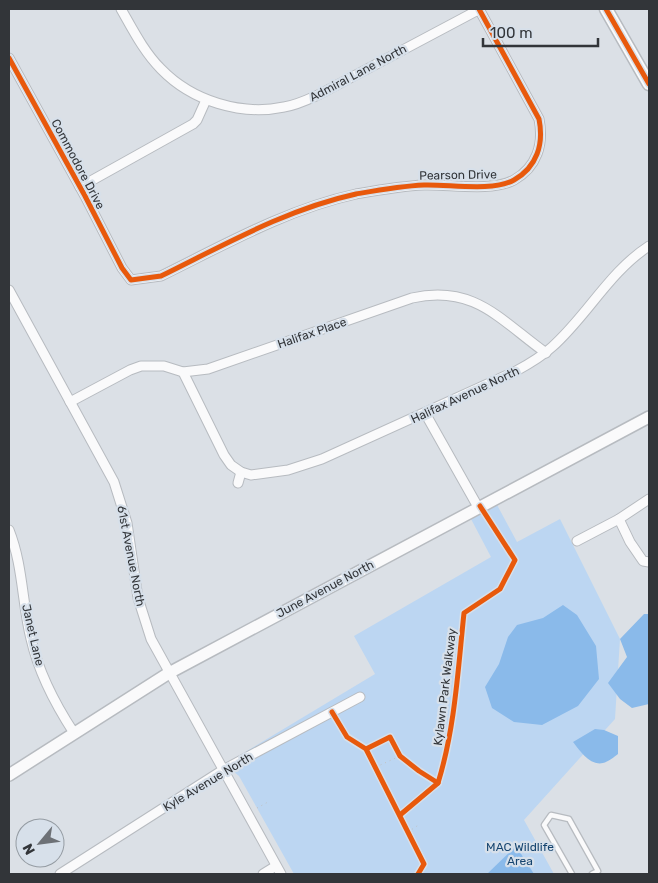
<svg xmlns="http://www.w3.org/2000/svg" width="658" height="883" font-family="Rubik,sans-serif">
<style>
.green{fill:#bcd6f2}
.water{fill:#8abaea}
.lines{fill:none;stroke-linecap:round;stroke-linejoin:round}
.service-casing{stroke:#b7bbc0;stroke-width:7}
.minor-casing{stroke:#b7bbc0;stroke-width:11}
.tertiary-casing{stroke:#b7bbc0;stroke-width:14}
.secondary-casing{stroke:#b7bbc0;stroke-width:15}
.path{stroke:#c0c2c3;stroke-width:1;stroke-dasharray:1 4;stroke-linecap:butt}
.service{stroke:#fafafb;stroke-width:4.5}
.minor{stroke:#fafafb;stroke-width:9}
.tertiary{stroke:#fafafb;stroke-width:11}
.secondary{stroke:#fafafb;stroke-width:12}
.cycleway-casing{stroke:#d7e0ea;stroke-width:8}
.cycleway{stroke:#e8590c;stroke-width:5}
.labels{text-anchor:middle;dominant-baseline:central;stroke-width:4.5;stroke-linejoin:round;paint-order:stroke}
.street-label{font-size:12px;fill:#323539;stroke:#d7e0ea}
.park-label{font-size:12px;fill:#15446f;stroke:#d7e0ea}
</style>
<rect width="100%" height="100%" fill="#dbe0e6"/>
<!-- green -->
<polygon class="green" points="496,503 517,542 560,519 620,639 615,719 524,820 554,874 294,874 239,776 234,772 232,760 375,674 354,636 491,557 471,519"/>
<!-- water -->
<g class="water">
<polygon points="563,605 577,615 596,646 599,679 578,706 542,725 514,722 492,708 485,687 499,664 508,637 517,625 543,618"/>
<polygon points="644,614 649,614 649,704 632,708 620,699 608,683 627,657 620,639"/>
<path d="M 595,729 L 604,730 L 618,736 L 618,754 C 614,757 608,762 603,763 C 590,766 580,751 573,742 Z"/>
<polygon points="516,846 534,874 487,874"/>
</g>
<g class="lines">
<!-- service casing -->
<g class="service-casing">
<polyline id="service" points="572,874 544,825 551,815 569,819 598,871 592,874"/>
</g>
<!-- minor casing -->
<g class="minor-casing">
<g id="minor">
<path d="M 121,9 C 133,30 144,52 161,69 C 192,101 241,116 284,107 C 297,105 309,99 320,94 L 480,9"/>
<path d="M 9,58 L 85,196 L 122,268 L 131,280 L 161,276 C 224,245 287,209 356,194 C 379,190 401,186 424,185 C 449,184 492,192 514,180 C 537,167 544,144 539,119 L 479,9"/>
<polyline points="80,187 193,124 197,120 206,100"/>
<polyline points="9,290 114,482 127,523 138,598 151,639 281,874"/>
<path d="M 183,372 L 224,455 L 231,465 L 241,472 L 251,475 L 288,470 L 322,459 L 516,371 C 529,364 541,357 552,347 C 587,316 609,272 649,246"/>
<path d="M 70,402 L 130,370 L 141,366 L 164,366 L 183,372 L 208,369 L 412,298 C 474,284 500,320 546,353"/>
<polyline points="425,413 478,507"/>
<polyline points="238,483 241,472"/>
<polyline points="619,519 630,542 643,561 649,562"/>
<path d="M 9,530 C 23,565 22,603 31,639 C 39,674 55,704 74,733"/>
<polyline points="577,541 619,519 649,499"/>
<polyline points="60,874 223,770 360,697"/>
<polyline points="263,874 276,866"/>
</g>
</g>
<!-- tertiary casing -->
<g class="tertiary-casing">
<polyline id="tertiary" points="9,775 169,673 649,417"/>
</g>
<!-- secondary casing -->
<g class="secondary-casing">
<polyline id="secondary" points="606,9 649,84"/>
</g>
<!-- path -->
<g class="path">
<polyline points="376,767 400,756"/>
<polyline points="257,808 268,802"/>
<polyline points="408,832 420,824"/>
</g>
<!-- service -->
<use href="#service" class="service"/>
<!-- minor -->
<use href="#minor" class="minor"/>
<!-- tertiary -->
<use href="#tertiary" class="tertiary"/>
<!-- secondary -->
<use href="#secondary" class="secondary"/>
<!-- cycleway casing -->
<g class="cycleway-casing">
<g id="cycleway">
<polyline points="606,9 649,84"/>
<path d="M 9,58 L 85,196 L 122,268 L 131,280 L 161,276 C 224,245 287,209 356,194 C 379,190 401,186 424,185 C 449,184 492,192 514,180 C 537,167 544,144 539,119 L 479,9"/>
<polyline points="332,712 347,737 366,749 424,864 418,874"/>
<polyline points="366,749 390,737 400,756 419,771 438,783 400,815"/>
<path d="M 438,783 C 455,728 458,669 464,613 L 500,589 L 515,560 L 480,506"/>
</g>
</g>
<!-- cycleway -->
<use href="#cycleway" class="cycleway"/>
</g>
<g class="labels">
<!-- street labels -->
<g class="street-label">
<text transform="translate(358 73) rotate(-28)">Admiral Lane North</text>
<text transform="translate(78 164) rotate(62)">Commodore Drive</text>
<text transform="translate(458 175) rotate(-1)">Pearson Drive</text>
<text transform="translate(312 333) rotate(-19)">Halifax Place</text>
<text transform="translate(465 395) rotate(-25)">Halifax Avenue North</text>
<text transform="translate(131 556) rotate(79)">61st Avenue North</text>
<text transform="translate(325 589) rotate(-28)">June Avenue North</text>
<text transform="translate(33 635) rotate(77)">Janet Lane</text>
<text transform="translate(445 687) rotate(-83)">Kylawn Park Walkway</text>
<text transform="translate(208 782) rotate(-31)">Kyle Avenue North</text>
</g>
<!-- park labels -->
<g class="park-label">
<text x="520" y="847">MAC Wildlife<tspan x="520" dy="14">Area</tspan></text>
</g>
</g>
<!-- border -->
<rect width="658" height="883" fill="none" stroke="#323539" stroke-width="20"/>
<!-- north arrow -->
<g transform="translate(40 843) rotate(241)"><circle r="24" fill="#d7e0ea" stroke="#959ca3"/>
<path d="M0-4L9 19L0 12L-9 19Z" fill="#6d7176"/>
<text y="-8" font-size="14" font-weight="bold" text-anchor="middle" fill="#323539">N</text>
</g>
<!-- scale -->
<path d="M483 38v8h115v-8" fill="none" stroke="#323539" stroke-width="2.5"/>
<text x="490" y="38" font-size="15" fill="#323539" stroke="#d7e0ea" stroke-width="4" paint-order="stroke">100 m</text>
</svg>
